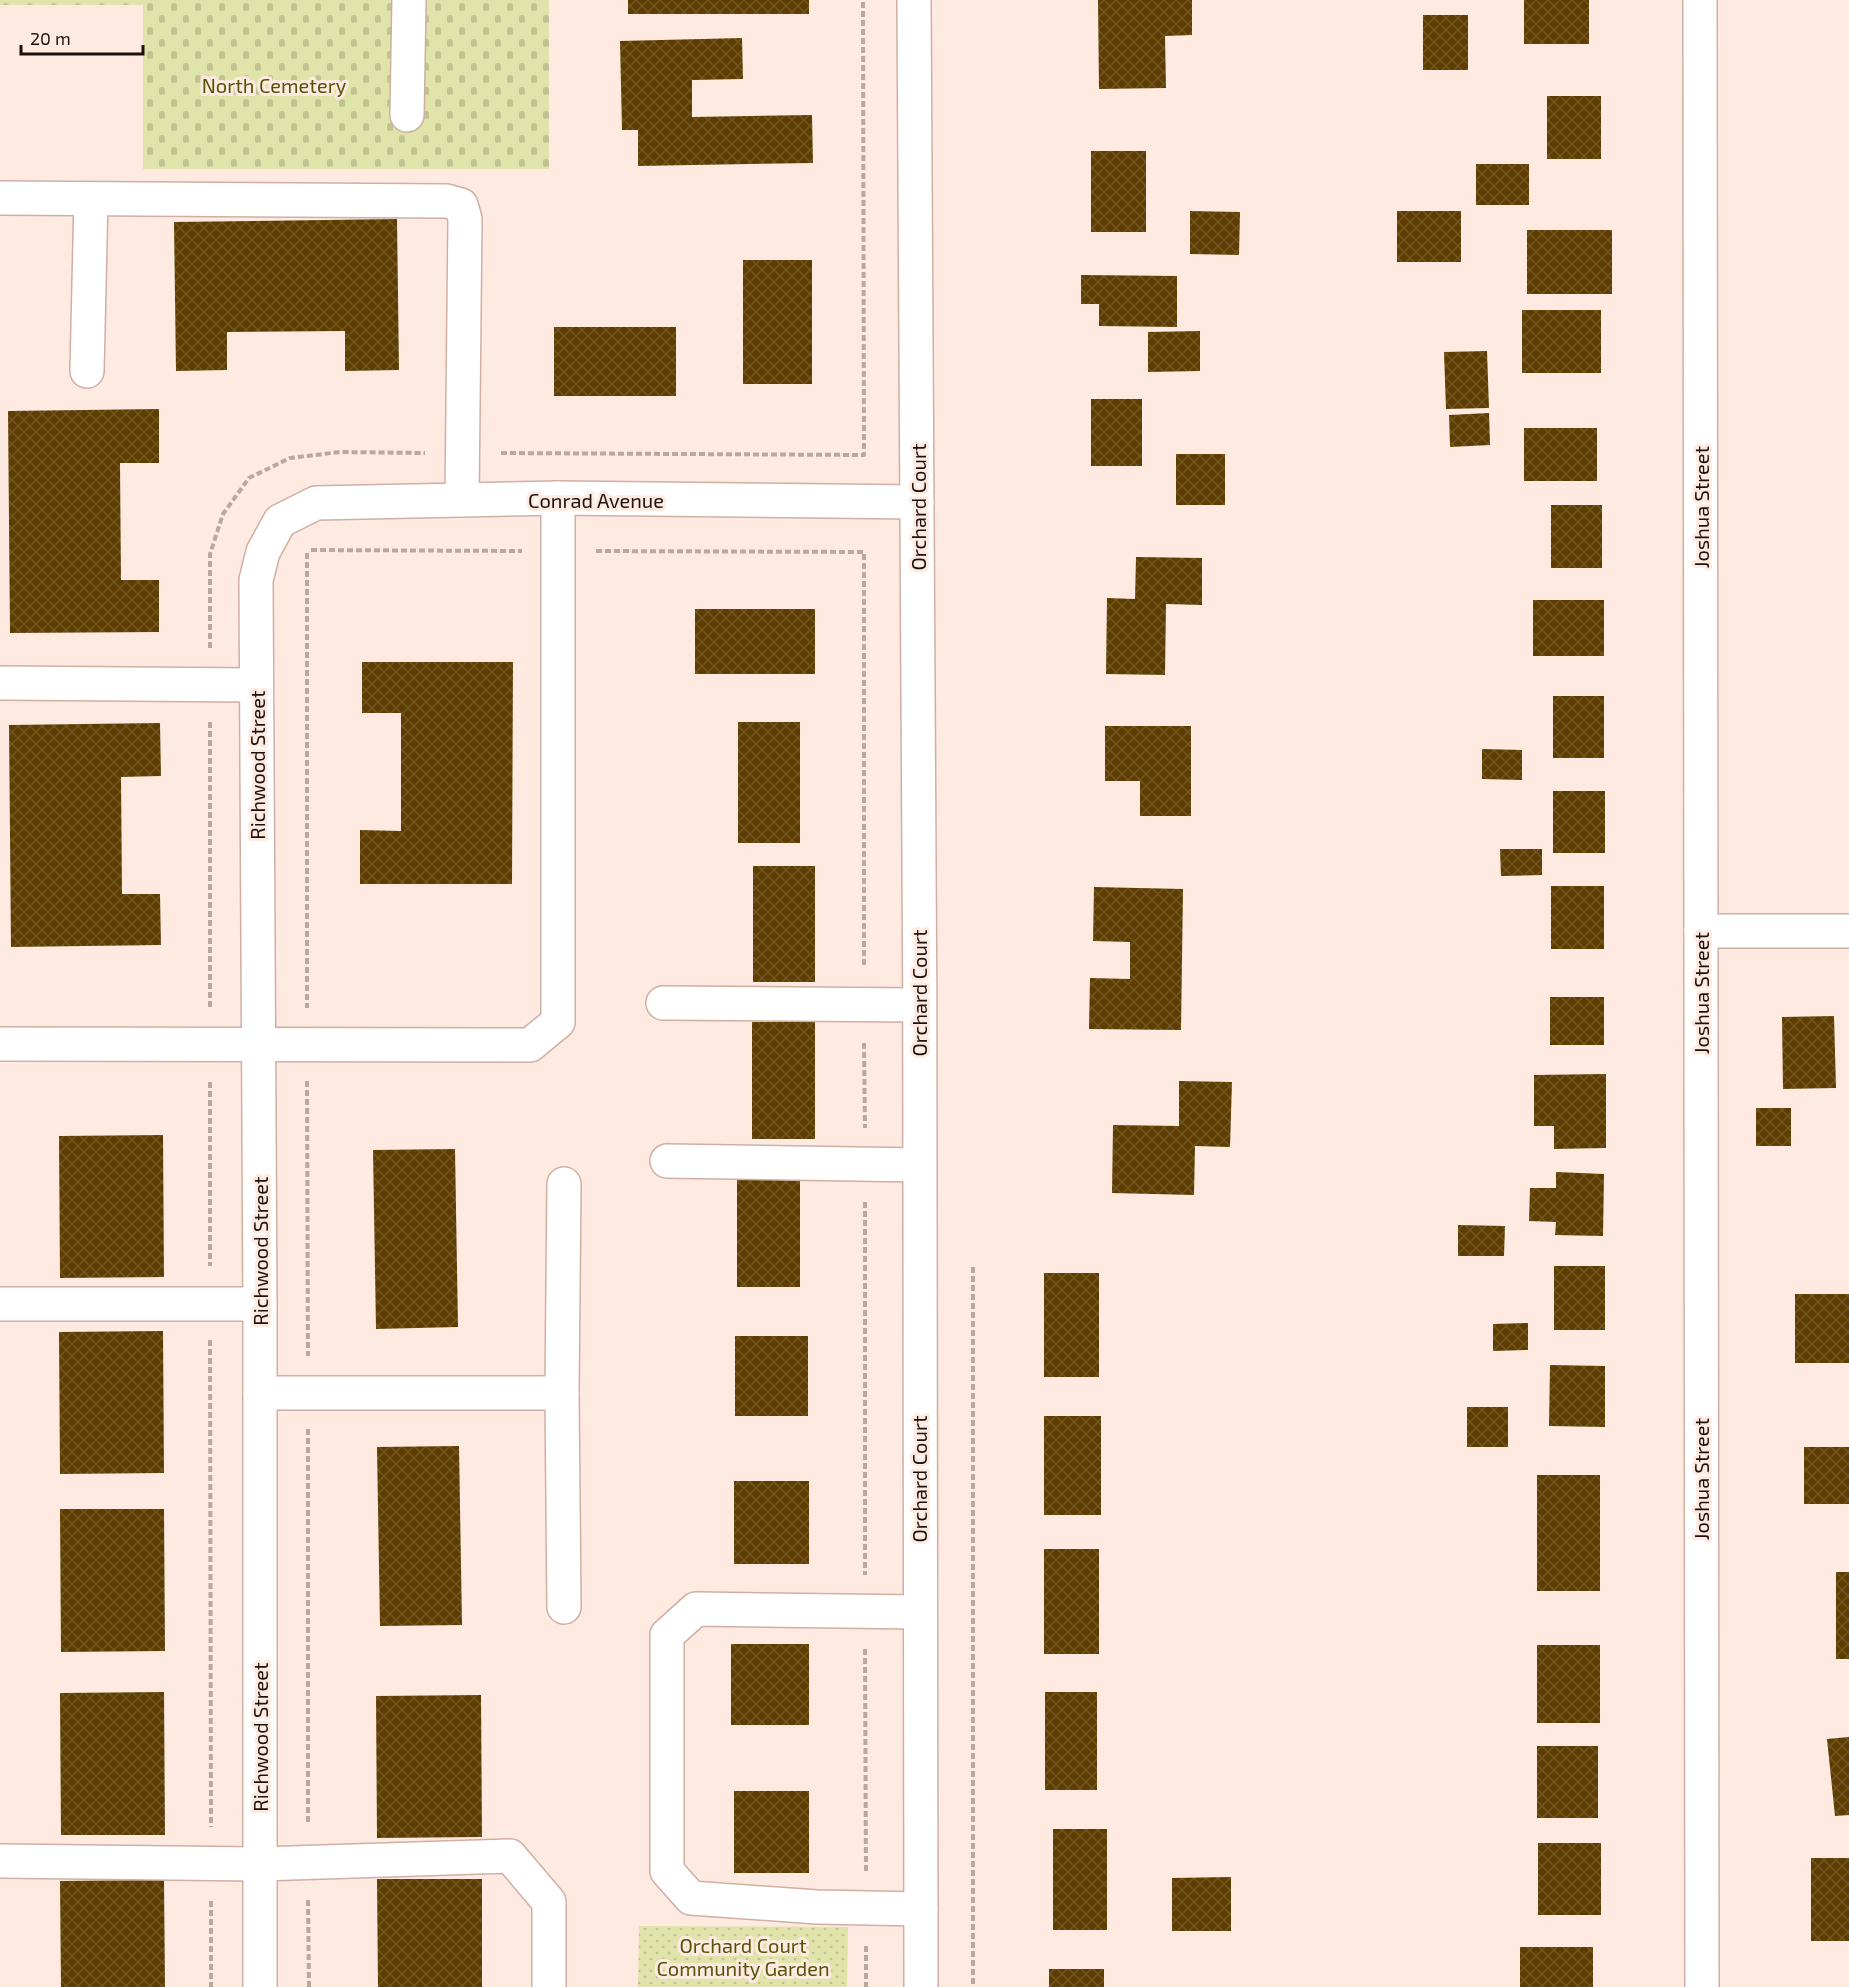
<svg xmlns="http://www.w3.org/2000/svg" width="1849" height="1987" font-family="'Exo 2',sans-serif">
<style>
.grass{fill:url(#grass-dots)}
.cemetery{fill:url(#cemetery-stones)}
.building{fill:url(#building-cross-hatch)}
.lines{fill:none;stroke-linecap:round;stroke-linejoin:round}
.minor-casing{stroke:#cfafa2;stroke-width:36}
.path{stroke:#b9a7a0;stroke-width:4;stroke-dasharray:6 3;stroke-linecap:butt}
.minor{stroke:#fff;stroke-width:33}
.labels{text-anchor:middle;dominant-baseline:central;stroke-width:6;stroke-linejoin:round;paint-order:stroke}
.park-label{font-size:20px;fill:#545407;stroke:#ffeae2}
.street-label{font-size:20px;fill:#1c110c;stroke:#ffeae2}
</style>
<defs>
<pattern id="grass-dots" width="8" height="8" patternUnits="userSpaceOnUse" patternTransform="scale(1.5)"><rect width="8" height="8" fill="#e0e3aa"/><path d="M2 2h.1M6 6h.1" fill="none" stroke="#c0c291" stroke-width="1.8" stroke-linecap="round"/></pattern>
<pattern id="cemetery-stones" width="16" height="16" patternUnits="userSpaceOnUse" patternTransform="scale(1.5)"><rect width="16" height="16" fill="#e0e3aa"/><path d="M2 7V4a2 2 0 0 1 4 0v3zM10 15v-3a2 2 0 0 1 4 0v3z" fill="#c0c291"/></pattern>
<pattern id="building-cross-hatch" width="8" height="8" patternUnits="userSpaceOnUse" patternTransform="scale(1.5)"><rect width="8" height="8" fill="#5e3e00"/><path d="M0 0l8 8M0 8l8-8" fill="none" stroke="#715624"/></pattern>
</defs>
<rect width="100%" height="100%" fill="#ffeae2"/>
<!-- grass -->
<polygon class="grass" points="639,1926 848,1927 847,1987 638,1987"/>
<!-- cemetery -->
<polygon class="cemetery" points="0,0 549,0 549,169 143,169 143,5 0,5"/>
<!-- building -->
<g class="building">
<rect x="628" y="0" width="181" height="14"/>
<polygon points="1098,0 1192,0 1192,35 1165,36 1166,88 1099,89"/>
<rect x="1524" y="0" width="65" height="44"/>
<rect x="1423" y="15" width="45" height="55"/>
<polygon points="742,38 743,79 692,80 692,117 812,115 813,163 638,166 638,130 622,130 620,41"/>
<rect x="1547" y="96" width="54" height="63"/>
<rect x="1091" y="151" width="55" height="81"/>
<rect x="1476" y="164" width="53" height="41"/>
<polygon points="1190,211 1240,212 1239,255 1190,254"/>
<rect x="1397" y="211" width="64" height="51"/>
<polygon points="397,219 399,370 345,371 345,331 227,332 227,370 176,371 174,222"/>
<rect x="1527" y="230" width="85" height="64"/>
<rect x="743" y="260" width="69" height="124"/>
<polygon points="1081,275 1177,276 1177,327 1099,326 1099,304 1081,304"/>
<rect x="1522" y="310" width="79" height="63"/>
<rect x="554" y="327" width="122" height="69"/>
<polygon points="1200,331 1200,371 1148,372 1148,332"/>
<polygon points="1487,351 1489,408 1446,409 1444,352"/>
<rect x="1091" y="399" width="51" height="67"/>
<polygon points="159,409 159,463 120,463 121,580 159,580 159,632 10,633 8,411"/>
<polygon points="1489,413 1490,445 1450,447 1449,415"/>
<rect x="1524" y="428" width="73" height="53"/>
<rect x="1176" y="454" width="49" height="51"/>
<rect x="1551" y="505" width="51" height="63"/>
<polygon points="1136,557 1202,558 1202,605 1166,604 1165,675 1106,674 1107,598 1135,599"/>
<rect x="1533" y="600" width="71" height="56"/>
<rect x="695" y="609" width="120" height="65"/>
<polygon points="362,662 513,662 512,884 360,884 360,830 401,831 401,713 362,713"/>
<rect x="1553" y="696" width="51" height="62"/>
<rect x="738" y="722" width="62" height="121"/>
<polygon points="160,723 161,776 121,777 122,894 160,894 161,945 11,947 9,725"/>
<polygon points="1105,726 1191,726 1191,816 1140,816 1140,781 1105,781"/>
<polygon points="1482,749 1522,750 1522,780 1482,779"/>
<rect x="1553" y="791" width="52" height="62"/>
<polygon points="1500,849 1542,849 1542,875 1501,876"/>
<rect x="753" y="866" width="62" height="116"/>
<rect x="1551" y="886" width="53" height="63"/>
<polygon points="1094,887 1183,889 1181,1030 1089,1029 1090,978 1130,979 1130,942 1093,941"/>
<rect x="1550" y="997" width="54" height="48"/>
<polygon points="1834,1016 1836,1088 1783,1089 1782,1017"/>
<rect x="752" y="1022" width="63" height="117"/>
<polygon points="1606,1074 1606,1148 1554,1149 1554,1126 1534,1126 1534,1075"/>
<polygon points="1179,1081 1232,1082 1230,1147 1195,1146 1194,1195 1112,1193 1113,1125 1179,1126"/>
<rect x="1756" y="1108" width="35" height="38"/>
<polygon points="163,1135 164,1277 60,1278 59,1136"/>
<polygon points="455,1149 458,1327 376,1329 373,1150"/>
<rect x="737" y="1168" width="63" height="119"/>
<polygon points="1556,1172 1604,1174 1603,1236 1555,1235 1556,1222 1529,1221 1530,1188 1556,1188"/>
<polygon points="1458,1225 1505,1226 1504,1256 1458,1256"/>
<rect x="1554" y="1266" width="51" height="64"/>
<rect x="1044" y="1273" width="55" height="104"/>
<rect x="1795" y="1294" width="54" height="69"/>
<polygon points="1528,1323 1528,1350 1493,1351 1493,1324"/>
<polygon points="163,1331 164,1473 60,1474 59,1332"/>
<rect x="735" y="1336" width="73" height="80"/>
<polygon points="1550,1365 1605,1366 1605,1427 1549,1426"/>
<rect x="1467" y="1407" width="41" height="40"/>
<rect x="1044" y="1416" width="57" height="99"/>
<polygon points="459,1446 462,1625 380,1626 377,1447"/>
<rect x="1804" y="1447" width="45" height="57"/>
<rect x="1537" y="1475" width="63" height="116"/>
<rect x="734" y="1481" width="75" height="83"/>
<polygon points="60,1509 164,1509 165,1651 61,1652"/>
<rect x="1044" y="1549" width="55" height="105"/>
<rect x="1836" y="1572" width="13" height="87"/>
<rect x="731" y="1644" width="78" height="81"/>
<rect x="1537" y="1645" width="63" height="78"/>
<polygon points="164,1692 165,1835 61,1835 60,1693"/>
<rect x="1045" y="1692" width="52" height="98"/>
<polygon points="481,1695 482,1837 377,1838 376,1696"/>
<polygon points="1849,1737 1849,1815 1835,1816 1827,1739"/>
<rect x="1537" y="1746" width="61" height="72"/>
<rect x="734" y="1791" width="75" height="82"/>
<rect x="1053" y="1829" width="54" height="101"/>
<rect x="1538" y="1843" width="63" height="72"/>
<rect x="1811" y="1858" width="38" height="83"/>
<polygon points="1231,1877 1231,1931 1172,1931 1172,1878"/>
<polygon points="377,1879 482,1879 482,1987 378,1987"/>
<polygon points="164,1880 165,1987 61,1987 60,1881"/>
<rect x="1520" y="1947" width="73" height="40"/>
<rect x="1049" y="1969" width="55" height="18"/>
</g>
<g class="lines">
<!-- minor casing -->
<g class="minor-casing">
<g id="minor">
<path d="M 914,0 C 922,662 919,1325 921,1987"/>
<polyline points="1700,0 1702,1987"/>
<polyline points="407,115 409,0"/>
<polyline points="0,198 447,201 461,205 465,219 462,500"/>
<polyline points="87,371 91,199"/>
<polyline points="0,683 256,685"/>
<polyline points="1701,931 1849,931"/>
<polyline points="663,1003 919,1005"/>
<polyline points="0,1044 530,1045 558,1022 558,498"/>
<polyline points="667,1161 919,1165"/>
<polyline points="0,1304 260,1304"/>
<polyline points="260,1393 562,1393 564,1184"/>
<polyline points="562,1393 564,1607"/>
<polyline points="919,1612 696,1609 667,1635 667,1871 691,1898 817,1907 921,1909"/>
<polyline points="0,1861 260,1864 510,1856 549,1902 549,1987"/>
<polyline points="260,1987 260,1304 256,580 263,552 280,521 316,503 558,498 917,502"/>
</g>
</g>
<!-- path -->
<g class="path">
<polyline points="501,453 864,455 863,0"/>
<polyline points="311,550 522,551"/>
<polyline points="596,551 864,552 864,966"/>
<polyline points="307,553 307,1008"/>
<polyline points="210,648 210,554 223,514 249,478 290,458 340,452 425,453"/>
<polyline points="210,722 210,1008"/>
<polyline points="864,1043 865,1128"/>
<polyline points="307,1081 308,1356"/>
<polyline points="210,1082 210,1266"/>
<polyline points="865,1202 865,1575"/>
<polyline points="973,1267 973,1987"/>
<polyline points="210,1340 211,1827"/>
<polyline points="308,1429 308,1824"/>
<polyline points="865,1649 866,1872"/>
<polyline points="308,1900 309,1987"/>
<polyline points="211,1901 211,1987"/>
<polyline points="866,1946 866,1987"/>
</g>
<!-- minor -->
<use href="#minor" class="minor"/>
</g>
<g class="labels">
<!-- park labels -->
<g class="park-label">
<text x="274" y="85">North Cemetery</text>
<text x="743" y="1945">Orchard Court<tspan x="743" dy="23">Community Garden</tspan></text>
</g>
<!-- street labels -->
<g class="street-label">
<text x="596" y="500">Conrad Avenue</text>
<text transform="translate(918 507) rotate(-90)">Orchard Court</text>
<text transform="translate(1701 507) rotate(-90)">Joshua Street</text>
<text transform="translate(257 765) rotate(-90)">Richwood Street</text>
<text transform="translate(919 993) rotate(-90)">Orchard Court</text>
<text transform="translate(1701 993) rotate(-90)">Joshua Street</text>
<text transform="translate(260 1251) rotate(-90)">Richwood Street</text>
<text transform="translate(919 1479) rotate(-90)">Orchard Court</text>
<text transform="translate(1701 1479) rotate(-90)">Joshua Street</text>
<text transform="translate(260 1737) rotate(-90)">Richwood Street</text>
</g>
</g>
<!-- scale -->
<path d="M21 45v9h122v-9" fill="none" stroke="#1c110c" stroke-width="3"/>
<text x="30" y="45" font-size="18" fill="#1c110c" stroke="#ffeae2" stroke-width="4.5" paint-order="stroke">20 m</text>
</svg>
